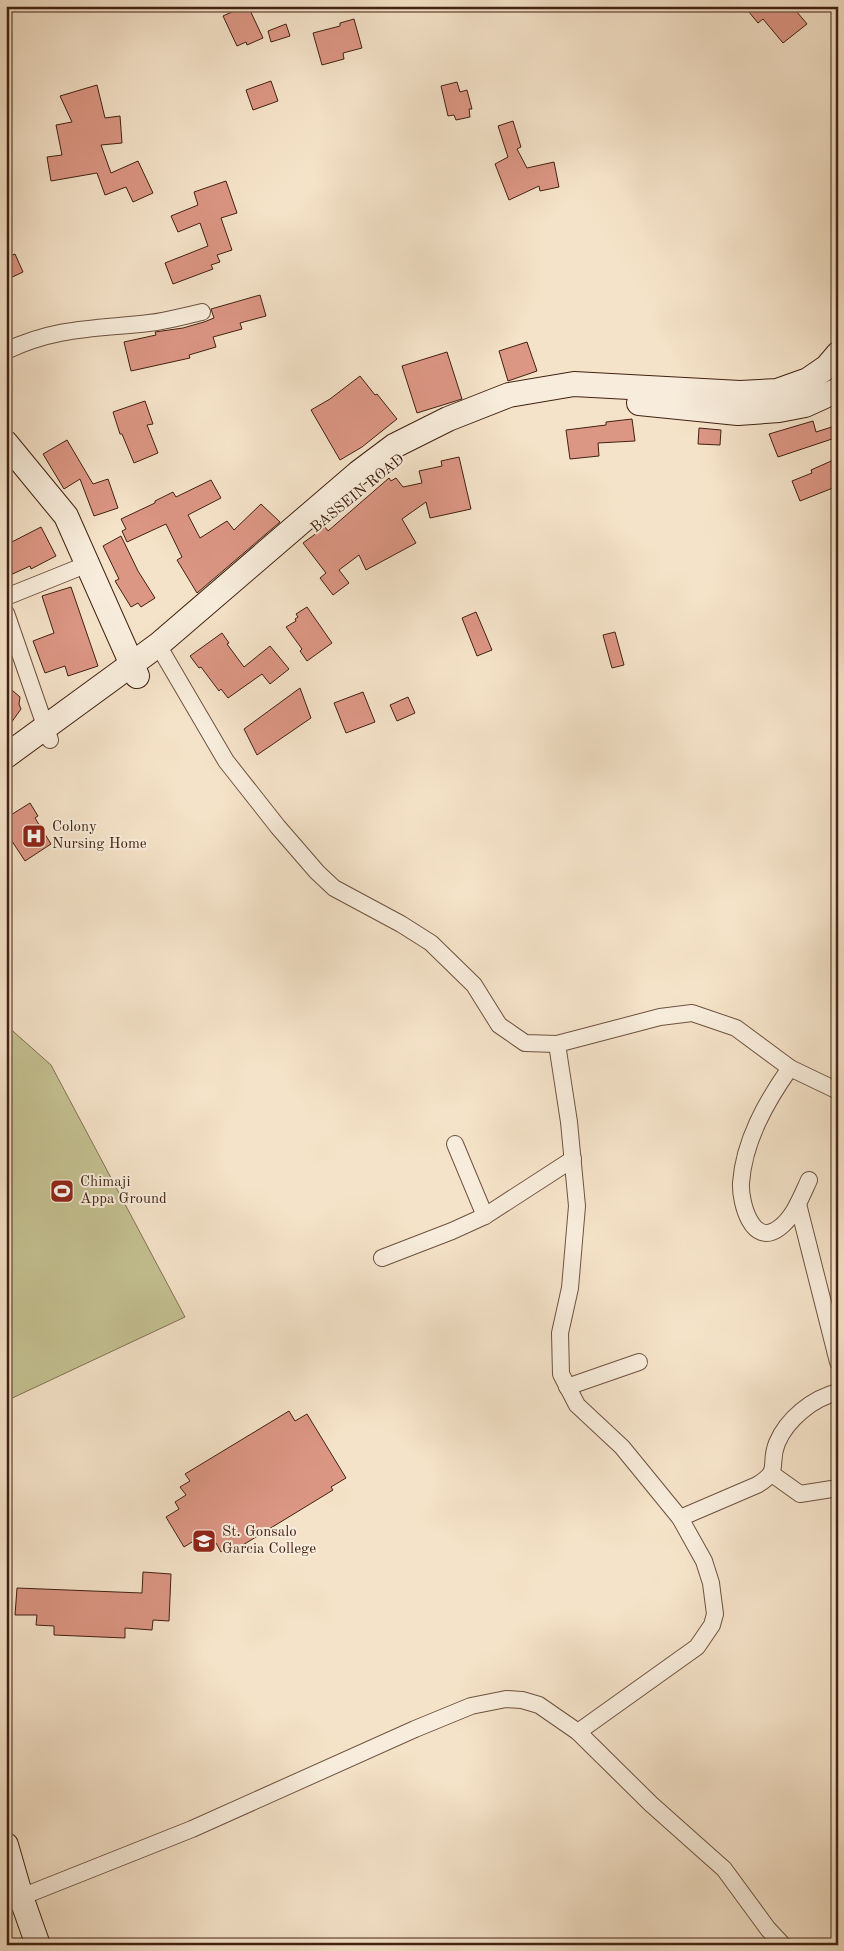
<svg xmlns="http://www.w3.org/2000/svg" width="844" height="1951" font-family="'Old Standard TT',serif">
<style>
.green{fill:#c4c191;stroke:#837152}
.building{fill:#dc9684;stroke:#422112}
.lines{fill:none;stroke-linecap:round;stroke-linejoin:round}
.street-casing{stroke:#6f5240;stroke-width:18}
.secondary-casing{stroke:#422112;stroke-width:26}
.street{stroke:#f8eddc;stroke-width:16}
.secondary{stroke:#f8eddc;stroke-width:24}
.labels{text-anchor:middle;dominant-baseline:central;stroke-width:4;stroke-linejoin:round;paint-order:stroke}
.street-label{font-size:15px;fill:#422112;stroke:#f8eddc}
.poi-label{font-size:15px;fill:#422112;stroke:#f8eddc;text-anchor:start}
</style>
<rect width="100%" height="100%" fill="#f5e3c9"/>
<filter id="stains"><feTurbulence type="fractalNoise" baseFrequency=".004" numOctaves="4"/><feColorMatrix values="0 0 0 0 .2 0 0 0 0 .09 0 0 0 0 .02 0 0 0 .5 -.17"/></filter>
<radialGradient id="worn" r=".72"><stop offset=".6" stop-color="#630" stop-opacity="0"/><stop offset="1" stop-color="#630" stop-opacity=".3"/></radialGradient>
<!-- green -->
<polygon class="green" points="6,1025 51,1065 185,1317 6,1401"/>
<!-- building -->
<g class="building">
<polygon points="245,6 248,6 263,38 247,45 246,42 237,46 223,16"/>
<polygon points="744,6 792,6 807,24 783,43 763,19 758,23"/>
<polygon points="354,19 362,48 343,53 344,59 322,65 313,33 340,26 340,23"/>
<polygon points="286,24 290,36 271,42 268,31"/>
<polygon points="271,81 278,101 253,110 246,90"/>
<polygon points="457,82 460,92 467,90 472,109 469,109 470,117 456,120 454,115 448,116 441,86"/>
<polygon points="97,85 105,118 120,116 122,143 101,145 111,173 138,161 153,193 133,202 126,187 105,195 97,173 51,181 47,157 62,155 56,125 72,122 60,96"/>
<polygon points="513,121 521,147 517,149 527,168 554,162 559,187 540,191 539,186 509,200 495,164 508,157 498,126"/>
<polygon points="226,181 237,213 221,218 232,250 217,255 220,262 211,265 213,269 173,284 165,263 208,246 200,223 178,232 171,216 198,205 194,192"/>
<polygon points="15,254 23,272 6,280 6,258"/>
<polygon points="260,295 266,316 240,323 242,329 213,337 216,347 189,355 190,358 131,371 124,342 156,335 155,332 183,328 204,322 214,318 211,309"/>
<polygon points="527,342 537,371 508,381 499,351"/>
<polygon points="447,352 462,399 417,413 402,366"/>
<polygon points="360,376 375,395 377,394 397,419 362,447 340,460 311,410 330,399"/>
<polygon points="145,401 153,424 147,425 158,453 134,463 122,434 120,434 113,412"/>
<polygon points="632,419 635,441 598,443 599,456 570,459 566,430 606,425 606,422"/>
<polygon points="813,421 816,432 838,425 838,437 778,457 769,434"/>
<polygon points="699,428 721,430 720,445 698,444"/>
<polygon points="67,440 93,484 108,479 118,508 94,516 80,479 64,489 43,454"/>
<polygon points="459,457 471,509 430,518 426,502 402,519 416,543 366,570 359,555 339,570 349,583 333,595 320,578 326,573 303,543 325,527 328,531 389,478 391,481 396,478 403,487 422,483 419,471 442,466 441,461"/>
<polygon points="838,458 838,486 800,501 792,481 812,473 811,470"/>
<polygon points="211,480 221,498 188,515 200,538 227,521 234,530 261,504 280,522 197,593 177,560 182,557 166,524 127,542 122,531 126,529 121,519 155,503 155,501 173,492 176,497"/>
<polygon points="41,527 56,556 31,569 30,566 6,577 6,545"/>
<polygon points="121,536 138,571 155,598 141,607 138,603 131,607 115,581 119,579 103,546"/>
<polygon points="71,587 98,666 68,676 65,666 45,673 33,641 54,633 42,596"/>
<polygon points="307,607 332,643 307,661 300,651 302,649 286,627 296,621 295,619 298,617 296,614"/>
<polygon points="476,612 492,650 477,656 462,618"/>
<polygon points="615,632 624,665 612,668 603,635"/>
<polygon points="222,633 229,643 227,644 244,667 270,646 289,669 270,684 262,674 228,698 221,689 219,691 201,667 199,668 190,656"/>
<polygon points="6,685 20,697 19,704 21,709 6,730"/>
<polygon points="300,688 311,718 257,755 244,729"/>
<polygon points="363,692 375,722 346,733 334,703"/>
<polygon points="408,697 415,713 397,721 390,705"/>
<polygon points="30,803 38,816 35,818 51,844 25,861 6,832 6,818"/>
<polygon points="289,1411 295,1421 307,1414 346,1478 331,1487 333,1490 233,1551 230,1546 221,1552 216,1543 204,1550 197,1539 184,1547 166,1517 179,1509 175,1502 186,1495 180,1487 190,1481 185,1474"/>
<polygon points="143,1572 171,1574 169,1621 153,1620 152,1630 125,1628 125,1638 54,1635 54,1626 36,1625 37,1615 15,1615 17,1588 142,1593"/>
</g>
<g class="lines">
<!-- street casing -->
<g class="street-casing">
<g id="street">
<path d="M 6,351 C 56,327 96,329 149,323 C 167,321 184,316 202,312"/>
<polyline points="6,597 88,564"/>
<polyline points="6,613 50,740"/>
<polyline points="158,645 226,761 278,827 317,872 334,888 401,924 431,943 474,985 499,1025 525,1043 557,1044 660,1017 692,1013 736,1028 790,1068 838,1091"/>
<polyline points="557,1044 569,1122 577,1206 570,1288 560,1333 561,1374 577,1405 622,1447 680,1518 704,1561 711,1583 715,1614 712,1625 697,1647 578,1732"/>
<path d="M 790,1068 C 766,1102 744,1141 741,1183 C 740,1202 752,1248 779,1228 C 794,1217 801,1197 809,1180"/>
<polyline points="455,1144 485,1216"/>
<polyline points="798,1204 838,1362"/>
<polyline points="382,1258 452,1231 485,1216 573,1159"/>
<polyline points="567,1387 639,1362"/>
<polyline points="772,1474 800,1494 838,1488"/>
<path d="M 680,1518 L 757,1485 C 782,1470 768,1465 777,1443 C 787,1419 813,1398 838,1392"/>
<polyline points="6,1903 192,1829 415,1729 471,1706 506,1699 522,1700 539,1705 578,1732 651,1804 724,1869 768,1929 783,1945"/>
</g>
</g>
<!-- secondary casing -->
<g class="secondary-casing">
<g id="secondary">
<polyline points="639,403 738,413 779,410 805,405 838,390"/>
<polyline points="6,443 66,516 137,676"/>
<polyline points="6,756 158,645 358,473 394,446 448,419 509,395 574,384 740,393 777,391 808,380 827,367 838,354"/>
<polyline points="6,1845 21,1897 38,1945"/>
</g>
</g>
<!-- street -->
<use href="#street" class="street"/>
<!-- secondary -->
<use href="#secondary" class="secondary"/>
</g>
<!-- icons -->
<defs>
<g id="hospital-square" transform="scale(1.25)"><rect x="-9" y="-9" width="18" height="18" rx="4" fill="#8f2418" stroke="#f8eddc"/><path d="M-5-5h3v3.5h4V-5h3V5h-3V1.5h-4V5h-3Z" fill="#fff"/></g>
<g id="stadium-square" transform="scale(1.25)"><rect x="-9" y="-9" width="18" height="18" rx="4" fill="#8f2418" stroke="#f8eddc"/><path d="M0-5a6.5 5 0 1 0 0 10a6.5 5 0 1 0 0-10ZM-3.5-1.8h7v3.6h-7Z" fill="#fff"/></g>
<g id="university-square" transform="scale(1.25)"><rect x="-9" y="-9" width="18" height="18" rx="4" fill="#8f2418" stroke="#f8eddc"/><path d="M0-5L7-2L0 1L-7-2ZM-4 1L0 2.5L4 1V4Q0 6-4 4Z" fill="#fff"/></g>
</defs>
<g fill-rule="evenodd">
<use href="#hospital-square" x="34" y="836"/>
<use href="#stadium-square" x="62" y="1191"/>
<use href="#university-square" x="204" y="1541"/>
</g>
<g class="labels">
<!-- street labels -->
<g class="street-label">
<text transform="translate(358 494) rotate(-39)">BASSEIN ROAD</text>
</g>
<!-- poi labels -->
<g class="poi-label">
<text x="52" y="827">Colony<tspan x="52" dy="17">Nursing Home</tspan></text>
<text x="80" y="1182">Chimaji<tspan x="80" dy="17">Appa Ground</tspan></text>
<text x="222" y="1532">St. Gonsalo<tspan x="222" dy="17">Garcia College</tspan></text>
</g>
</g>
<!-- margin -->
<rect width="844" height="1951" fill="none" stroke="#f5e3c9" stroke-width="25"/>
<rect x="8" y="8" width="829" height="1936" fill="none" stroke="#422112" stroke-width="2.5"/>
<rect x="12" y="12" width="819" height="1926" fill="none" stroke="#422112"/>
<rect width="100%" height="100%" filter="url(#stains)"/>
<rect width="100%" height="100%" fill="url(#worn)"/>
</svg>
